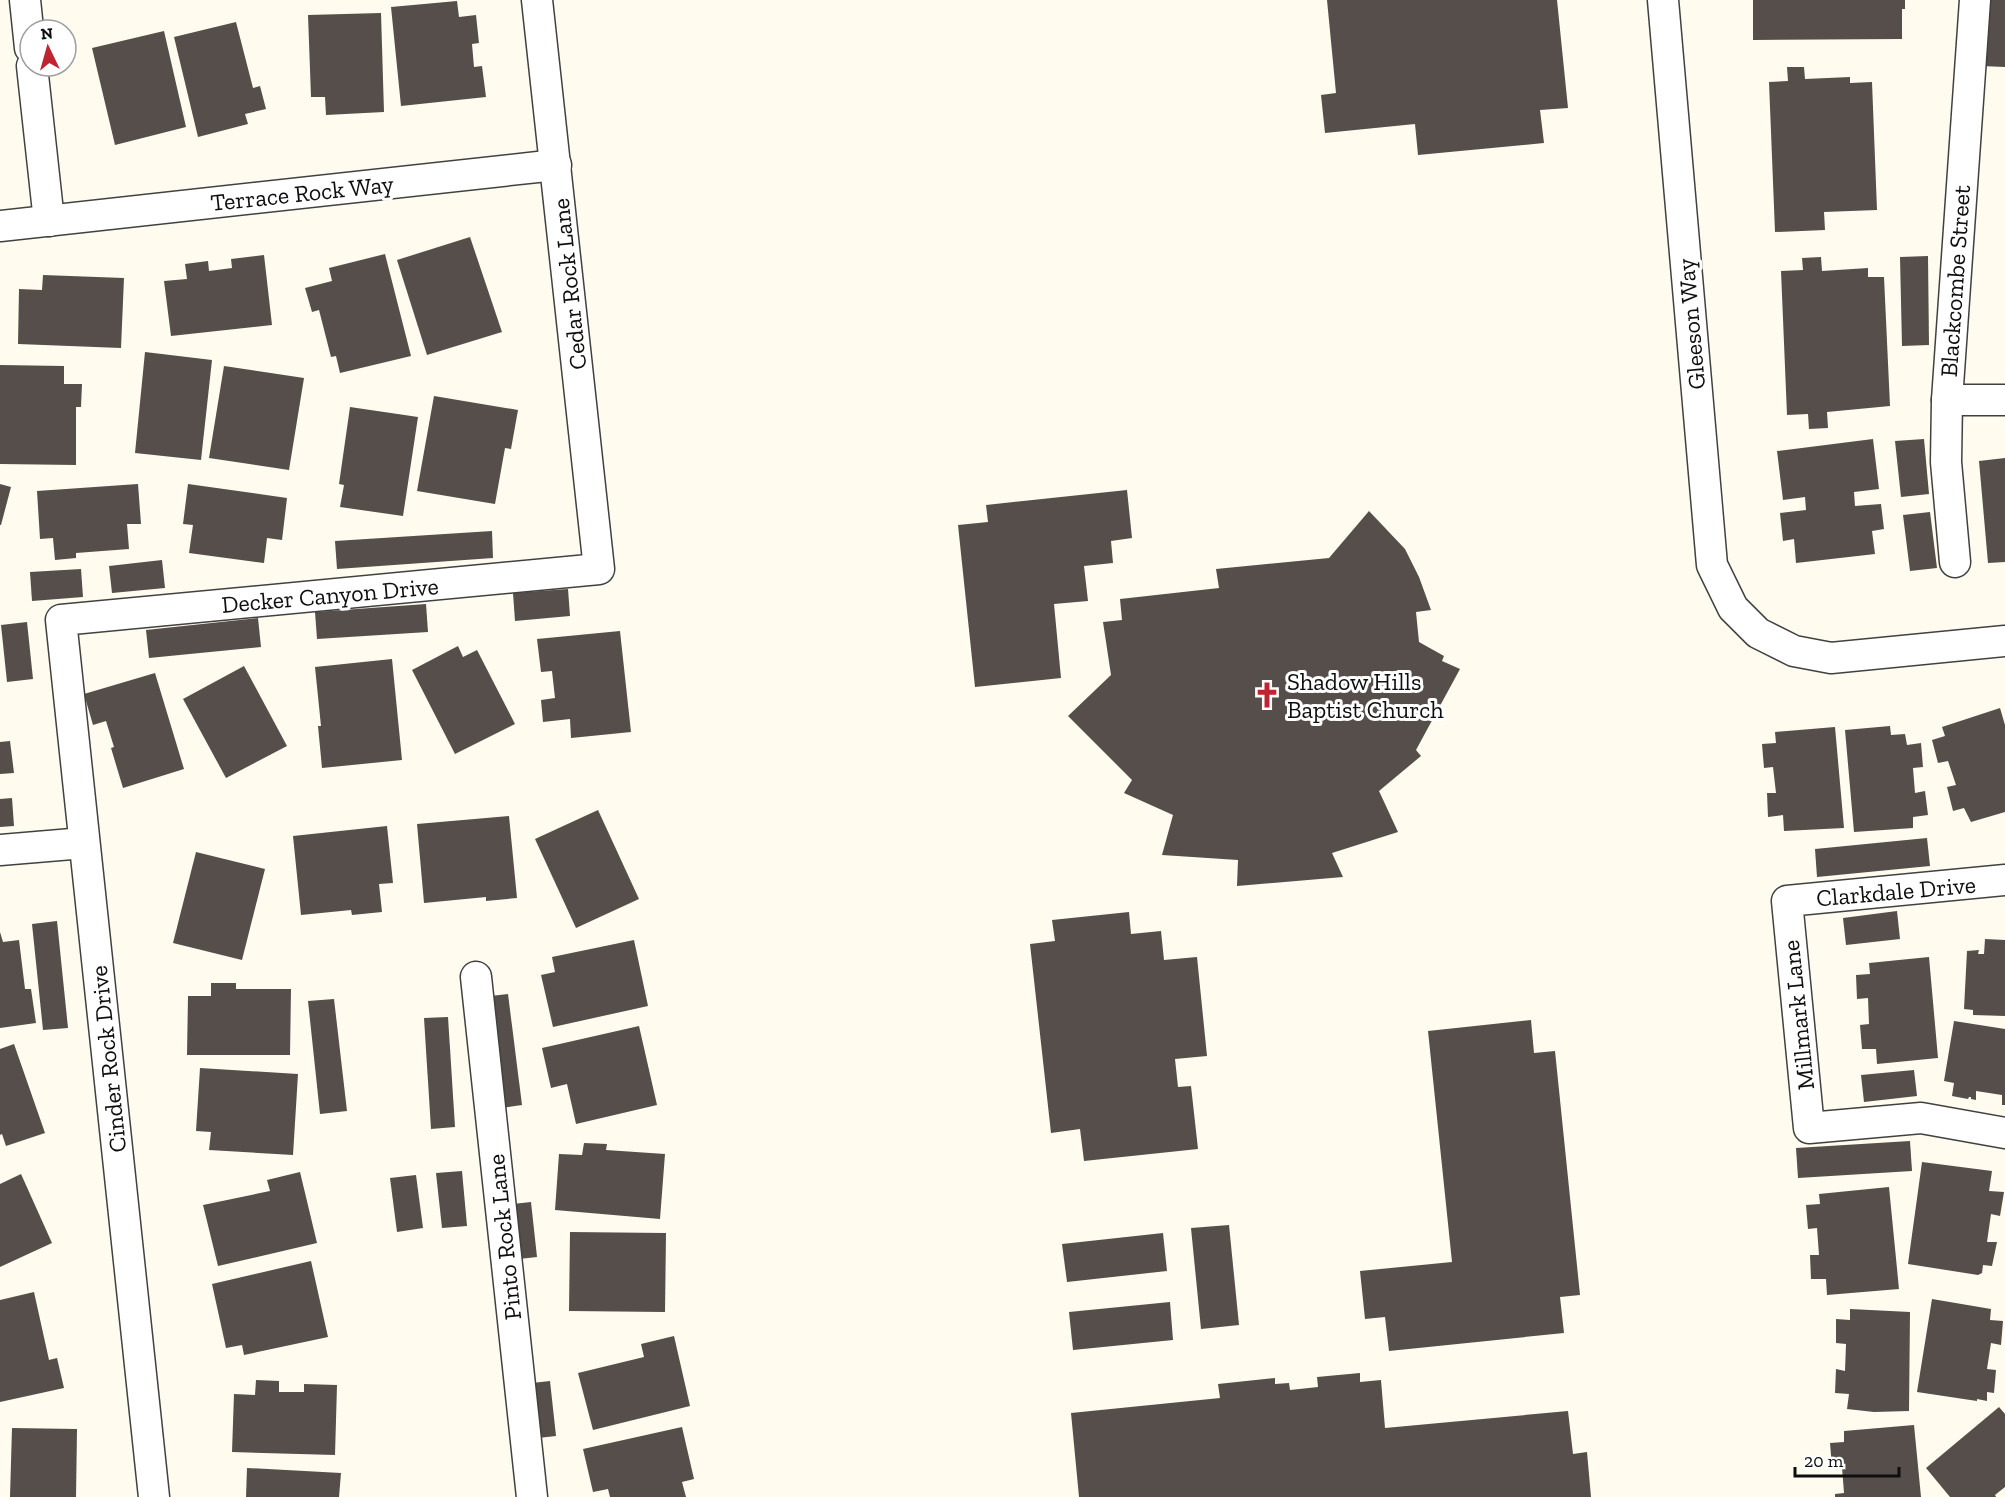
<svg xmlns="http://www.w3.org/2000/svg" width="2005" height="1497" font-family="'Zilla Slab',serif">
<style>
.building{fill:#564e4a}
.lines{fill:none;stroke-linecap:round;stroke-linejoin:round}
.minor-casing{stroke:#414141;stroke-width:33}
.minor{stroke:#fff;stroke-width:30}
.labels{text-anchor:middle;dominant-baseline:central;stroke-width:6;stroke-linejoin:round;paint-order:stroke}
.street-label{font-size:24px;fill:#0e0e0e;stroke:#fff}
.poi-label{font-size:24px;fill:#0e0e0e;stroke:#fff;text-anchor:start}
</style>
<rect width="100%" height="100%" fill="#fffbee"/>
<!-- building -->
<g class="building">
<polygon points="1327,0 1557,0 1568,108 1540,110 1544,143 1418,155 1415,124 1325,133 1321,95 1336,93"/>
<polygon points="1753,0 1905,0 1905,9 1902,9 1902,39 1753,40"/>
<polygon points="1984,0 2005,0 2005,67 1981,66"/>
<polygon points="457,1 459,17 476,15 479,43 472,44 474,67 482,66 486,97 401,106 391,7"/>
<polygon points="381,13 384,112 326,115 325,97 311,97 308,15"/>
<polygon points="236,22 253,88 260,86 266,109 245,114 248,124 198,137 174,37"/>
<polygon points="164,31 186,127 115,145 92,48"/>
<polygon points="1787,67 1804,67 1805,79 1850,77 1850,83 1872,82 1877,210 1824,212 1825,230 1775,232 1769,82 1788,81"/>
<polygon points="470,237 502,332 427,355 397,260"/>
<polygon points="385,254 411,356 340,373 336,356 331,357 319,310 312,312 305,288 332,281 329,268"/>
<polygon points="264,255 272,325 171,336 164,281 187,279 185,264 208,261 209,271 232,268 231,259"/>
<polygon points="1928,256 1929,345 1902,346 1900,257"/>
<polygon points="1821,257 1822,271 1868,268 1868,277 1884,277 1890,406 1827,412 1828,428 1809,429 1808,414 1787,415 1781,271 1803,270 1802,258"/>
<polygon points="43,275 124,278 121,348 18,344 19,289 42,290"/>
<polygon points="145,352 212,360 201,460 135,453"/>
<polygon points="0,365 64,366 64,384 82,384 81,407 76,407 76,465 0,464"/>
<polygon points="224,366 304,378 289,470 209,458"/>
<polygon points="434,396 518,410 511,449 505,448 495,504 417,491"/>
<polygon points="350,407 418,417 403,516 340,507 344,485 339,484"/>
<polygon points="1873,439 1879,489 1854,492 1855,506 1881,504 1884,529 1872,531 1875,554 1796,563 1794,539 1783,541 1780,513 1806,510 1805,497 1783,500 1777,451"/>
<polygon points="1924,439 1929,494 1901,497 1895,441"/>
<polygon points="2005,458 2005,562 1988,563 1979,461"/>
<polygon points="0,484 11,487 1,525 0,525"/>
<polygon points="138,484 141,524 127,524 129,549 76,553 76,558 55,560 53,538 40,539 37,491"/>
<polygon points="188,484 287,498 282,540 267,538 264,563 189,553 193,525 183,524"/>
<polygon points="1127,490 1132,538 1111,541 1113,563 1084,566 1088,601 1054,604 1061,678 975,687 958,525 988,522 986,505"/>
<polygon points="1369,511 1405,549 1419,577 1431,610 1416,612 1419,642 1444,656 1442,661 1460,669 1416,750 1421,756 1379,791 1398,832 1332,853 1343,877 1237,886 1238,860 1162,855 1173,815 1124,793 1132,780 1068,716 1111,675 1103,622 1122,620 1120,599 1219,588 1216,569 1329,558"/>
<polygon points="1930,512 1937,568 1910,571 1903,515"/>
<polygon points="492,531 493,558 337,569 335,541"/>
<polygon points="162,560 165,588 112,593 109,566"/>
<polygon points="81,569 83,597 32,601 30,572"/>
<polygon points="568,589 570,616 515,621 513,593"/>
<polygon points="426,604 428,632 317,639 315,612"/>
<polygon points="258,618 261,647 149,658 146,630"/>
<polygon points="27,622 33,679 7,682 1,625"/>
<polygon points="620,631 631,732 571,738 570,719 543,722 541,700 555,698 552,671 541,672 537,639"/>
<polygon points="458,646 463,657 477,650 515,724 455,754 412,670"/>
<polygon points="392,659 402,760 322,768 318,726 321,726 315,667"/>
<polygon points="244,666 287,746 226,778 183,699"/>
<polygon points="155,673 184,769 123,788 111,748 114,747 106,721 93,725 84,694"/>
<polygon points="2000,708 2005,725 2005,812 1971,822 1964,808 1953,811 1947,787 1956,785 1948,761 1938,763 1932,740 1945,736 1942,727"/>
<polygon points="1890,726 1891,735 1905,734 1907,745 1921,743 1923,767 1913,768 1915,793 1925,791 1928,815 1913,817 1913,828 1854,832 1845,730"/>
<polygon points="1835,727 1844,828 1784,831 1783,815 1768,817 1767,793 1776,793 1773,767 1764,768 1762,744 1776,743 1775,732"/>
<polygon points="10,741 14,773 0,774 0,742"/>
<polygon points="12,798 14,826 0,827 0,799"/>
<polygon points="598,810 639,899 576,928 535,839"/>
<polygon points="509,816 517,898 486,901 486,897 424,903 417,824"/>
<polygon points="387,826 393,883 379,884 382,912 352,915 351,910 301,915 293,836"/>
<polygon points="1927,838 1930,866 1817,877 1815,849"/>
<polygon points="196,852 265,869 242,960 173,943"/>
<polygon points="1897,911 1900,939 1846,945 1843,918"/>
<polygon points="1129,912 1131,934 1161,931 1164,960 1197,957 1207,1056 1175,1059 1178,1087 1191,1086 1198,1149 1084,1161 1080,1129 1051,1133 1030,944 1055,941 1052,920"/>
<polygon points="57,921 68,1028 43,1030 32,924"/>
<polygon points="0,932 3,942 19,940 25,989 31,989 36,1023 0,1028"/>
<polygon points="1985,939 2005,940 2005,1016 1973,1015 1973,1010 1964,1009 1967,951 1979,950 1978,954 1984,954"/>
<polygon points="634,940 648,1006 553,1027 541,975 555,972 552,957"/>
<polygon points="1929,957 1938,1058 1877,1064 1876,1049 1862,1049 1860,1025 1869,1024 1868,998 1857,999 1856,975 1870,974 1869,963"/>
<polygon points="211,983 236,983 236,989 291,989 290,1055 187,1055 188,996 211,996"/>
<polygon points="508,994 522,1105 495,1109 482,997"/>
<polygon points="334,999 347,1111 320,1114 308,1001"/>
<polygon points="448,1017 455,1127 431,1129 424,1018"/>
<polygon points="1531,1020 1534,1053 1555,1051 1580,1295 1560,1297 1564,1333 1389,1351 1385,1317 1365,1319 1360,1271 1452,1262 1428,1031"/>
<polygon points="1954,1021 2005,1029 2005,1105 2002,1105 2002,1095 1976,1091 1976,1100 1971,1099 1971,1097 1969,1097 1968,1099 1952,1096 1954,1083 1944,1081"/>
<polygon points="639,1026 657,1105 576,1124 567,1084 551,1088 542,1048"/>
<polygon points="14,1044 45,1133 6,1146 2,1134 0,1135 0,1049"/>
<polygon points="200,1068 298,1074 293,1155 209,1150 211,1132 196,1131"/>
<polygon points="1914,1070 1917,1096 1864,1102 1861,1075"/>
<polygon points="1910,1141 1912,1171 1798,1178 1796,1148"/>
<polygon points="584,1143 607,1144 606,1150 665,1154 660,1219 555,1210 559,1154 582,1155"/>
<polygon points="1922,1162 1992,1171 1989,1191 2004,1192 2000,1216 1991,1214 1987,1242 1997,1242 1992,1266 1983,1265 1982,1273 1978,1275 1908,1264"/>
<polygon points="462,1171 467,1226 442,1228 436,1173"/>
<polygon points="300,1172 317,1243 218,1266 203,1205 270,1191 267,1180"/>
<polygon points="21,1174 52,1243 0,1267 0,1184"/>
<polygon points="416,1175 423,1228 397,1232 390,1178"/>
<polygon points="1889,1187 1899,1289 1827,1295 1826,1279 1811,1279 1810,1255 1819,1255 1817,1228 1808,1229 1806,1205 1820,1204 1819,1194"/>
<polygon points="531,1202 537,1257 510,1260 504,1205"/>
<polygon points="1229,1225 1239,1325 1201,1329 1191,1228"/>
<polygon points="570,1232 666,1233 665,1312 569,1311"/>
<polygon points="1163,1233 1167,1271 1067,1282 1062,1244"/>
<polygon points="311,1261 328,1337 244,1355 242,1345 226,1348 212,1284"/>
<polygon points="34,1292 49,1360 57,1358 64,1388 0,1402 0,1300"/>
<polygon points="1932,1299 1991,1309 1990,1320 2003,1321 2001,1345 1991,1343 1987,1369 1996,1370 1994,1393 1987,1392 1987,1401 1977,1399 1977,1401 1917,1392"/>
<polygon points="1170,1302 1173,1340 1073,1350 1069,1312"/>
<polygon points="1850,1309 1910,1312 1909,1411 1874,1412 1847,1409 1849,1394 1835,1393 1836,1369 1845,1371 1846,1344 1836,1343 1836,1319 1850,1320"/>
<polygon points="674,1336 690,1406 593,1430 578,1373 644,1357 641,1344"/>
<polygon points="1360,1373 1360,1382 1381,1380 1385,1428 1568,1411 1573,1454 1587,1452 1591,1497 1079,1497 1071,1413 1220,1398 1218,1384 1275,1378 1275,1384 1289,1383 1290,1390 1318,1387 1317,1377"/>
<polygon points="256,1380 279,1381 279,1392 304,1392 304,1384 337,1385 335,1455 232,1452 234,1394 255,1395"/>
<polygon points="550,1381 556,1436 529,1439 523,1384"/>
<polygon points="1999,1407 2005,1414 2005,1487 1995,1495 1996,1497 1950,1497 1926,1468"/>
<polygon points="1914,1425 1921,1497 1835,1497 1835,1494 1844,1493 1842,1467 1832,1467 1830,1443 1844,1442 1844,1431"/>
<polygon points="682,1427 694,1479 682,1482 686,1497 610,1497 608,1489 593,1492 583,1449"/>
<polygon points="12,1428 77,1429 76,1497 10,1497"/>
<polygon points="247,1468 341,1473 339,1497 246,1497"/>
</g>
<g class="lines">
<!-- minor casing -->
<g class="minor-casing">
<g id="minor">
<polyline points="25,0 30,48"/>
<polyline points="1663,0 1712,565 1733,608 1758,633 1794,651 1831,658 2005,641"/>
<polyline points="32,66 49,221"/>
<polyline points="0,226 556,165"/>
<polyline points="1947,400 2005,400"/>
<polyline points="1955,562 1946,462 1947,400 1975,0"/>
<polyline points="0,850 84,843"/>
<polyline points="2005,880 1787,901 1809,1128 1921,1118 2005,1133"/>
<polyline points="476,977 532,1497"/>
<polyline points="154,1497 61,620 599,569 537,0"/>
</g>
</g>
<!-- minor -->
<use href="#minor" class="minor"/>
</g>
<!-- icons -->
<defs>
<g id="church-bare" transform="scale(2.07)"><path d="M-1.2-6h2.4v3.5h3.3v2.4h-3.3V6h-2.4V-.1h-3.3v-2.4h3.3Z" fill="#bf2432" stroke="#fff" stroke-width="2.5" paint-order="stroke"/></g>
</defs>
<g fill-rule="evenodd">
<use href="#church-bare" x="1267" y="695"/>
</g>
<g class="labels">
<!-- street labels -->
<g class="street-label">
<text transform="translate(302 193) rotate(-6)">Terrace Rock Way</text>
<text transform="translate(1955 281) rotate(-86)">Blackcombe Street</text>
<text transform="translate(569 284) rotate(-96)">Cedar Rock Lane</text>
<text transform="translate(1691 324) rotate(-95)">Gleeson Way</text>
<text transform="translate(330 595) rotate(-5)">Decker Canyon Drive</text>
<text transform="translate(1896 891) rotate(-5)">Clarkdale Drive</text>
<text transform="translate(1798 1015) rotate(-96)">Millmark Lane</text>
<text transform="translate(108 1059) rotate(-96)">Cinder Rock Drive</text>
<text transform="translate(504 1237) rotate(-96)">Pinto Rock Lane</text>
</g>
<!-- poi labels -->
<g class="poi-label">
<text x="1287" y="681">Shadow Hills<tspan x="1287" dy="28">Baptist Church</tspan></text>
</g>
</g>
<!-- north arrow -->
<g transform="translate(48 48) rotate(355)"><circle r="28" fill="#ffffff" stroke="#9f9f9f" stroke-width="1.5"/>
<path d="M0-4.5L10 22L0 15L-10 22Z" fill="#bf2432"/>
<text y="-9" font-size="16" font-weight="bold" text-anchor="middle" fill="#0e0e0e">N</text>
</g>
<!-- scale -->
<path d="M1795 1467v9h104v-9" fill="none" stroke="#0e0e0e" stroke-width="3"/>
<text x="1804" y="1467" font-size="18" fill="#0e0e0e" stroke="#ffffff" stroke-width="4.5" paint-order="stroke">20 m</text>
</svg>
